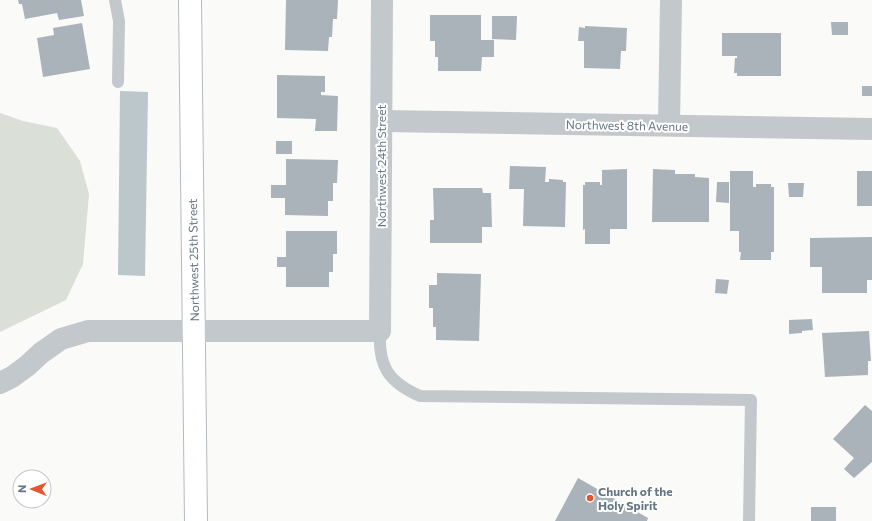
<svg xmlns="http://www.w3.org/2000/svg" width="872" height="521" font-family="Commissioner,sans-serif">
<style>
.green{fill:#dadfd7}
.water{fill:#bbc7cb}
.building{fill:#aab3b9}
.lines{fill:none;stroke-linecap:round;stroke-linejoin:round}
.secondary-casing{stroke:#b3babf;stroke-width:24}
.lane{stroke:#c3c8cc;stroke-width:12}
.street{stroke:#c3c8cc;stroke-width:22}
.secondary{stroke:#fff;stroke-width:22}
.poi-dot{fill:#e4572e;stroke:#fff;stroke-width:1.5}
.labels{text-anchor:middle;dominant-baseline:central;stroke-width:4;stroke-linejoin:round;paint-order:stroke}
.street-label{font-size:12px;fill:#657683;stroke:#fff}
.poi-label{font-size:12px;font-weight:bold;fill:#657683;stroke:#fff;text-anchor:start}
</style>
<rect width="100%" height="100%" fill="#fafaf8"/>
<!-- green -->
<polygon class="green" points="0,113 23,121 57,128 80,161 89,194 83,264 66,300 0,332"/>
<!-- water -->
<polygon class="water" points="120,91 148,92 145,276 118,275"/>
<!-- building -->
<g class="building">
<polygon points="18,0 81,0 84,16 59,20 57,13 25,19 22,4 19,4"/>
<polygon points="286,0 338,0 337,19 333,19 332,37 329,37 328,51 285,50"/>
<polygon points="430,15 481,15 481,40 494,40 494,57 482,57 481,71 438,71 438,57 435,57 435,41 430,41"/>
<polygon points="492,16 517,16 516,40 492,39"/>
<polygon points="831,22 848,22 848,35 832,35"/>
<polygon points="82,23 90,69 43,77 37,38 54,35 53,28"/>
<polygon points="585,26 627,28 626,51 621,51 620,69 584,68 584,41 578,41 579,27 585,28"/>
<polygon points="722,33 781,33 781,76 737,76 737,73 734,73 735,58 737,58 737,56 722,56"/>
<polygon points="277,75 325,76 325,92 321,92 321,95 338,96 337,131 315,131 316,119 277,118"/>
<rect x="862" y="86" width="10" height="10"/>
<rect x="276" y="141" width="16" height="13"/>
<polygon points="286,159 338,160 337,183 333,183 333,201 328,201 328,216 285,215 285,198 271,198 271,185 286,185"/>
<polygon points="510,166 546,167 545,182 549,182 549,179 563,180 563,182 566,182 565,227 523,226 524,189 509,189"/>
<polygon points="627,169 627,229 610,229 610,244 585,244 585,229 583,230 583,185 585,185 585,182 600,182 600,185 602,185 602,170"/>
<polygon points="653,169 675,170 675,174 695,174 695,177 709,178 709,222 652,222"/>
<polygon points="730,171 753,171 753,187 756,187 756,184 771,184 771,187 774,187 774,252 771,252 771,260 740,260 741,252 739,252 739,231 730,231"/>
<rect x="857" y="171" width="15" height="35"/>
<polygon points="717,182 729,182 729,203 716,202"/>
<polygon points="788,183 804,183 803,197 789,197"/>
<polygon points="433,188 482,188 483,193 491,193 492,227 482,227 482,243 430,243 430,220 434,220"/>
<polygon points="286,231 337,231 337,254 333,254 333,272 329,272 329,287 286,287 286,267 277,267 277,257 286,257"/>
<polygon points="872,237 872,280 867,280 867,293 822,293 822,267 810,267 810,238"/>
<polygon points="437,273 481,274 479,341 436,340 436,327 433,327 433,308 429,308 429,285 437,285"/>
<polygon points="716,279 729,280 727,294 715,293"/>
<polygon points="812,319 813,330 802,331 802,333 789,334 789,320"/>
<polygon points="869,331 871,361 868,361 868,375 825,377 822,333"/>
<polygon points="865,405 872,411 872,462 854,478 844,469 854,458 833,439"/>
<polygon points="578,478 648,518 647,521 555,521"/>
<rect x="811" y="507" width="25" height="14"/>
</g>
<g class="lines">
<!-- secondary casing -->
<g class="secondary-casing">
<polyline id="secondary" points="190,0 196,521"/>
</g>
<!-- lane -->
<g class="lane">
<polyline points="115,0 119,21 118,82"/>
<path d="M 380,331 C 378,366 388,382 420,396 L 751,400 L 749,521"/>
</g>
<!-- street -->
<g class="street">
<polyline points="382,121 872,129"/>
<polyline points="669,125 671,0"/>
<polyline points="0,383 12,377 27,366 41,353 61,339 88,331 380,331 382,0"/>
</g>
<!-- secondary -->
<use href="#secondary" class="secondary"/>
</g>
<!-- markers -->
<circle class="poi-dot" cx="590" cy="498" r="4"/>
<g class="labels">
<!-- street labels -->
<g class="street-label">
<text transform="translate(627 125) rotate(1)">Northwest 8th Avenue</text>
<text transform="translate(381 166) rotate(-90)">Northwest 24th Street</text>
<text transform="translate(193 260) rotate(-91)">Northwest 25th Street</text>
</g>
<!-- poi labels -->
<g class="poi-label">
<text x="598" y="491">Church of the<tspan x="598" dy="14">Holy Spirit</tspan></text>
</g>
</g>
<!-- north arrow -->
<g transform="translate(32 489) rotate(271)"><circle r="19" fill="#ffffff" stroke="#c1c8cd"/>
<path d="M0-3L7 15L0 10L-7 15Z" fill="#e4572e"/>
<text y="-6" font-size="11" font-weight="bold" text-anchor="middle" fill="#657683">N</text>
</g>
</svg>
